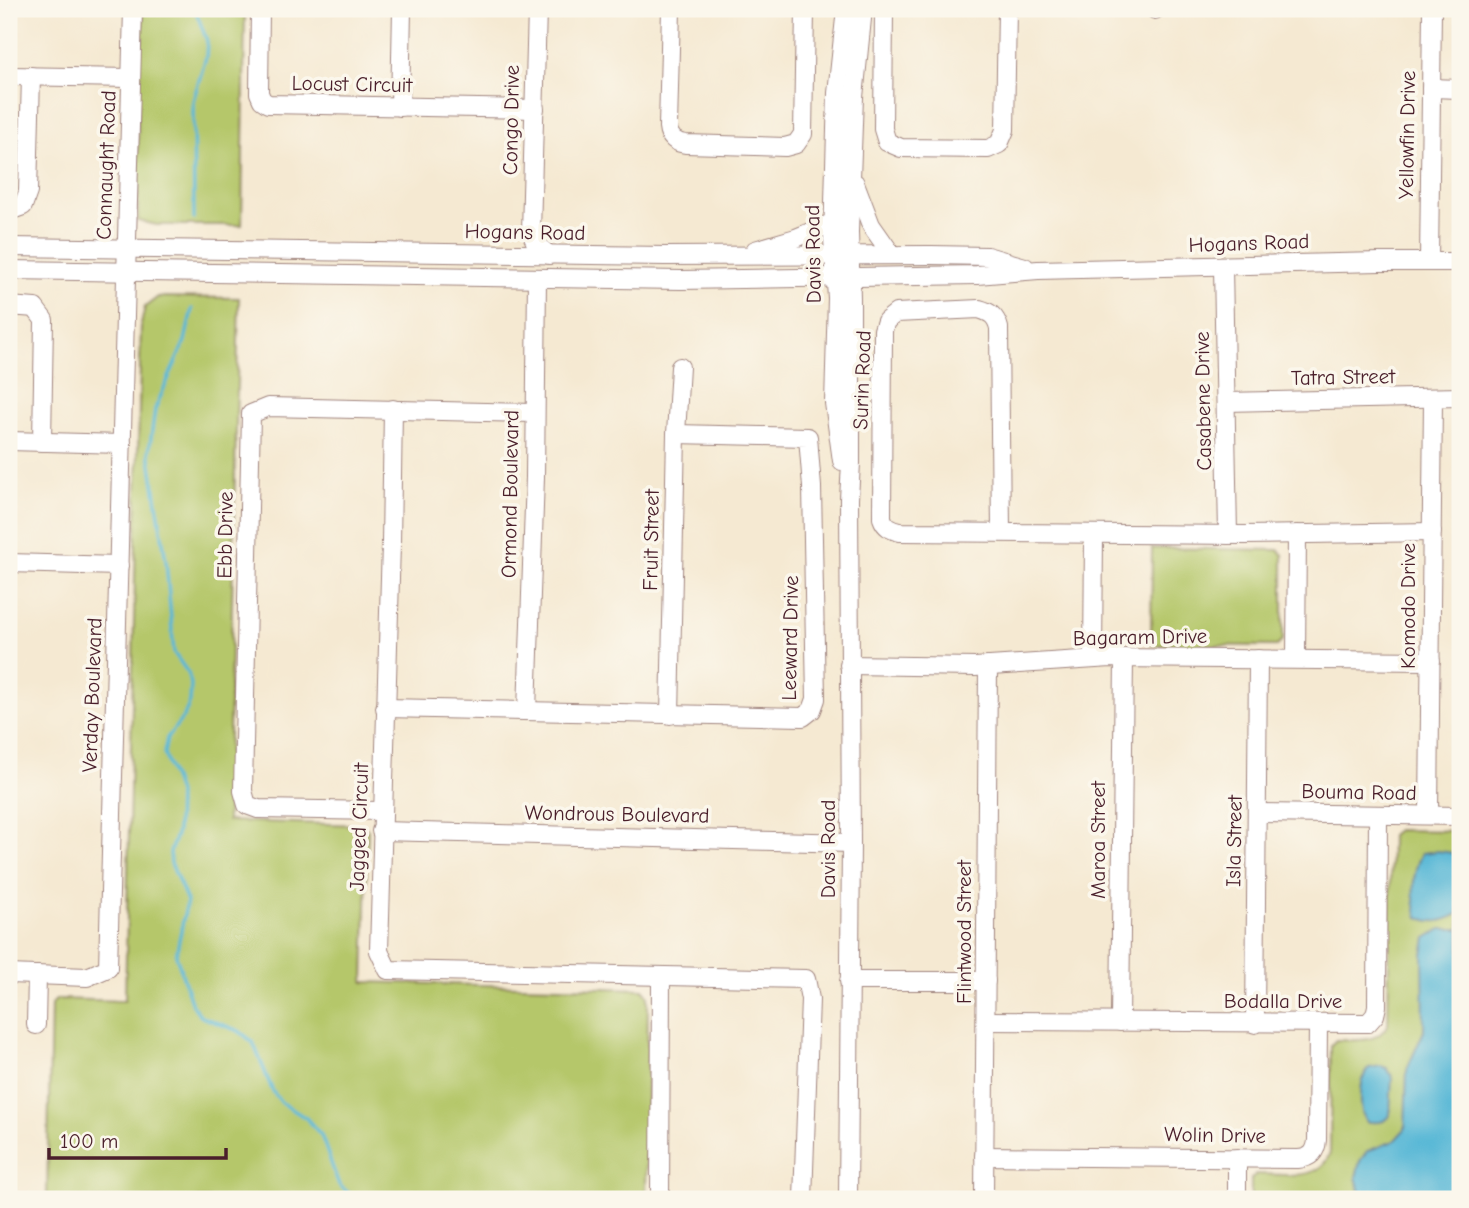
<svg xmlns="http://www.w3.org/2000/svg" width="1469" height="1208" font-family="'Comic Neue',sans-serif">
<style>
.green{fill:#b5c76a;stroke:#80734a;stroke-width:2}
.water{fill:#57b7d6;stroke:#506b80;stroke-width:2}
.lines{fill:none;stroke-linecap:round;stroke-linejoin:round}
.stream{stroke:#57b7d6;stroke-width:3.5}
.minor-casing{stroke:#a0847e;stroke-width:20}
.minor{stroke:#fff;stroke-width:18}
.labels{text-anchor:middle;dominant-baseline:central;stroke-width:7;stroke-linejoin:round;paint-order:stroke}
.street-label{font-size:21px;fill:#4a1f2b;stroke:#fbf7ec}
</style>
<rect width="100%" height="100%" fill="#fbf7ec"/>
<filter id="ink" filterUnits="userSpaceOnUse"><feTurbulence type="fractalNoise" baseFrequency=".0143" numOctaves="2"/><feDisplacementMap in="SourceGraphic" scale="14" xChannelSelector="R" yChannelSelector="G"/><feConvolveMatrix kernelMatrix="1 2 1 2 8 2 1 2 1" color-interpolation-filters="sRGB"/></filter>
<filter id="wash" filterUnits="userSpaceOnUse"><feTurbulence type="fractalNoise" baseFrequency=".00686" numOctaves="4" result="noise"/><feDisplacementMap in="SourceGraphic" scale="28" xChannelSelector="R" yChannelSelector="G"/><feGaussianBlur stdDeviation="1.57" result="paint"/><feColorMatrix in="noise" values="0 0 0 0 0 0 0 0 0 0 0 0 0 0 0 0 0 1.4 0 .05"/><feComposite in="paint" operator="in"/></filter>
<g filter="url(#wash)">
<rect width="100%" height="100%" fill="#f5e9d2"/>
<!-- green -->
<g class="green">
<polygon points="143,9 245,9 242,225 157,225 138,221 138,48 142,41"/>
<polygon points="158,297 239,298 227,821 363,825 368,830 364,982 643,989 648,995 646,1199 47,1199 51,1005 57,999 125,1001 141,324 145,307"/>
<polygon points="1152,548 1278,550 1283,555 1283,640 1277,646 1151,645"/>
<path d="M 1397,830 L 1460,831 L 1460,1199 L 1251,1199 L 1251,1179 L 1256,1174 C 1282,1174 1321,1183 1330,1152 L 1331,1045 L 1336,1040 C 1357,1040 1376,1044 1388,1025 L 1391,835 Z"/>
</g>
<!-- water -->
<g class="water">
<path d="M 1438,851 L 1453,853 L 1460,861 L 1460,907 L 1458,914 C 1443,922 1434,924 1418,917 C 1411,897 1412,872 1422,853 Z"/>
<polygon points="1441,929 1460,929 1460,1198 1362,1199 1356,1177 1360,1161 1367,1151 1394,1141 1405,1129 1407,1069 1424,1031 1423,955 1426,938"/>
<path d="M 1381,1066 L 1387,1068 L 1392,1076 L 1390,1115 C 1386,1124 1376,1122 1367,1122 C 1358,1112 1359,1077 1369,1068 Z"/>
</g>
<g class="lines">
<!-- stream -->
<g class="stream">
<polyline points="194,219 193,101 206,57 207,41 195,9"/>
<polyline points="192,309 185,341 155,409 149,452 166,561 174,653 188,673 191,684 190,702 184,716 167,738 164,753 178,793 177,832 170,852 171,863 187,901 176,955 192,1005 202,1017 239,1031 253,1042 273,1092 282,1103 306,1118 321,1135 339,1185 356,1199"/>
</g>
</g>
</g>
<g filter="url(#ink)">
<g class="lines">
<!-- minor casing -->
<g class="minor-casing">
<g id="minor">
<polyline points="260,9 259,93 262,100 268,104 535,109"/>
<polyline points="537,9 531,232 536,244 549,255"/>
<path d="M 671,9 L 668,127 C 669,138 676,143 686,144 L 785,147 L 796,144 L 803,134 L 805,9"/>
<polyline points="884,9 883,129 887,142 901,148 988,149 999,144 1005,130 1007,9"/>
<polyline points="1155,10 1155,9"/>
<polyline points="9,76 131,78"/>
<polyline points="1431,88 1460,89"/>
<polyline points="400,107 402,9"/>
<polyline points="855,183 871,225 892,255"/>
<polyline points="9,211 23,206 28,192 31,76"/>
<polyline points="9,247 666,256 931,255 987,256 1025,267"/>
<polyline points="755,250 796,238 834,222"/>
<polyline points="1429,262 1432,9"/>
<polyline points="1223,267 1228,535"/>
<polyline points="9,270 681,280 977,275 1038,270 1380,262 1460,262"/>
<polyline points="9,306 35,308 44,320 42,442"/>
<polyline points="1227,402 1460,397"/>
<polyline points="393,409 391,544 379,951 388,970 806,979 810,999 803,1199"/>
<polyline points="9,441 122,444"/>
<polyline points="842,461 834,403 837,298 833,239 837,93 846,9"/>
<path d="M 1001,533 L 999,328 C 996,316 990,312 979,309 L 896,313 L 886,321 L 883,330 L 882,518 C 885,527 891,530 900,532 L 1244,535 L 1432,532"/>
<polyline points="9,563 119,566"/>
<polyline points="1093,659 1094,534"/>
<polyline points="1296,659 1297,534"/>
<polyline points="849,665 975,667 1111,658 1431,661"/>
<polyline points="385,708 803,717 812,710 816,699 812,487 808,437 676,434"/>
<polyline points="527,711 535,477 537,278"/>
<polyline points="670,715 676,434 680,367"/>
<polyline points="382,811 258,809 247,805 243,791 251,414 268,407 534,413"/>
<polyline points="1257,813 1460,816"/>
<polyline points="1429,815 1433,398"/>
<polyline points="381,831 851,843"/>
<polyline points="9,974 87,977 108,968 133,9"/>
<polyline points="849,981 986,981"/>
<polyline points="986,1021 1368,1023 1375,1015 1377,1006 1378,815"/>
<polyline points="1120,1022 1124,658"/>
<polyline points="1255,1024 1258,659"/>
<polyline points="36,1025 37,975"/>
<path d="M 984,1156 L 1298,1159 C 1311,1158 1316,1152 1317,1140 L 1318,1024"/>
<polyline points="660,1199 661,976"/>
<polyline points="848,1199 851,843 849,499 851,463 851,298 849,232 854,97 863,9"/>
<polyline points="984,1199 988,666"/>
<polyline points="1237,1199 1237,1158"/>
</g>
</g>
<!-- minor -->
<use href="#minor" class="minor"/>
</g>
</g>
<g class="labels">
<!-- street labels -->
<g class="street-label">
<text transform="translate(352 84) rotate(1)">Locust Circuit</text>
<text transform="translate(511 120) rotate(-89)">Congo Drive</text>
<text transform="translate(1407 135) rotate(-89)">Yellowfin Drive</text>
<text transform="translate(106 165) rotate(-88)">Connaught Road</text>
<text transform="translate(525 232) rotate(1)">Hogans Road</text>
<text transform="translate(1249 243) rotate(-2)">Hogans Road</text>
<text transform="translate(813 254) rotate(-91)">Davis Road</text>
<text transform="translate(1343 377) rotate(-1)">Tatra Street</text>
<text transform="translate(862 380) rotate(-88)">Surin Road</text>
<text transform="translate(1203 401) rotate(-91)">Casabene Drive</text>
<text transform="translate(510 494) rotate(-89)">Ormond Boulevard</text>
<text transform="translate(225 535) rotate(-89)">Ebb Drive</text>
<text transform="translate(651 540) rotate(-89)">Fruit Street</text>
<text transform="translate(1408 606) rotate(-90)">Komodo Drive</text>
<text transform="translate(1140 637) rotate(-1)">Bagaram Drive</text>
<text transform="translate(790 638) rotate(-89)">Leeward Drive</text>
<text transform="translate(92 695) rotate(-88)">Verday Boulevard</text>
<text transform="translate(1359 792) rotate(1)">Bouma Road</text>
<text transform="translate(617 814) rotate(1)">Wondrous Boulevard</text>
<text transform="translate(359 827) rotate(-88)">Jagged Circuit</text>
<text transform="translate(1098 840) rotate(-90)">Maroa Street</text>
<text transform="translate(1234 841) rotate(-89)">Isla Street</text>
<text transform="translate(828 849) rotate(-90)">Davis Road</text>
<text transform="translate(964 932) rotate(-90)">Flintwood Street</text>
<text x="1283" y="1001">Bodalla Drive</text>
<text transform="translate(1215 1135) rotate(1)">Wolin Drive</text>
</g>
</g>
<!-- margin -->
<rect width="1469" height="1208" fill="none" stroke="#fbf7ec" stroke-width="35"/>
<!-- scale -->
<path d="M49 1148v10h177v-10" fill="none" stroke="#4a1f2b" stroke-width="3.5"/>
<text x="60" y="1148" font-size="21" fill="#4a1f2b" stroke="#fbf7ec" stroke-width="5" paint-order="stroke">100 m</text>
</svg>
